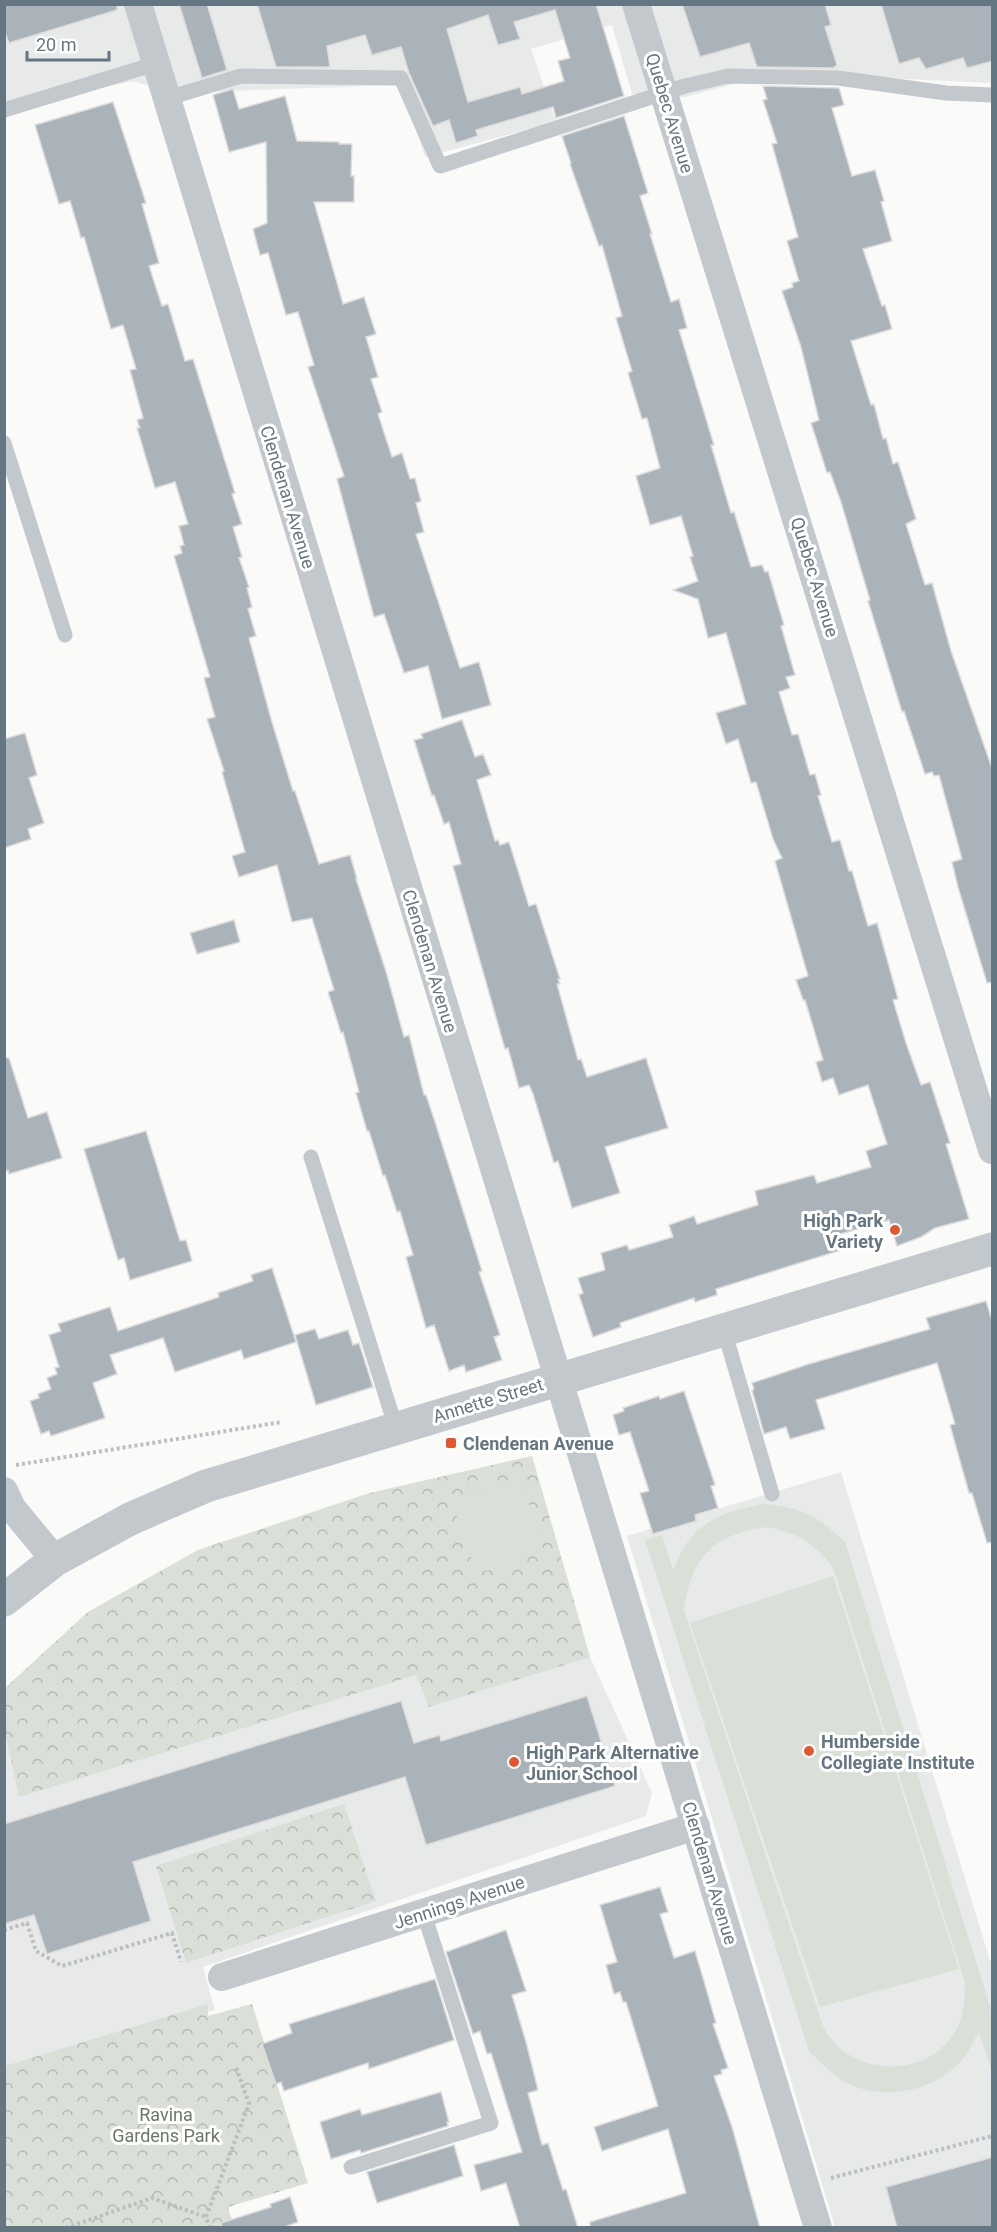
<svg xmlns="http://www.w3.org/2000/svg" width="997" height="2232" font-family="Roboto,sans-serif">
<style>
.built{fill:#e8e9e9}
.park{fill:url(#park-crowns)}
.pitch{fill:#dadfd7;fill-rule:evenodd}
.building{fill:#aab3b9;stroke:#dcdcda;stroke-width:1.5;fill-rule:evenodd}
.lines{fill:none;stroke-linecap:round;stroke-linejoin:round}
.path{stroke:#bbbfc2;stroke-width:4;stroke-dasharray:3 3;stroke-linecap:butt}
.service{stroke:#c3c8cc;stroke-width:15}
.minor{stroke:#c3c8cc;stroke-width:28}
.tertiary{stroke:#c3c8cc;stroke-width:33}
.poi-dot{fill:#e4572e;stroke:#fff;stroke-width:2}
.labels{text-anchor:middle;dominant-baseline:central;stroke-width:6;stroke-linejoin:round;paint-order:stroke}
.street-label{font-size:18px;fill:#657683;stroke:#fff}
.poi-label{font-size:18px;font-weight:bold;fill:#657683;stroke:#fff;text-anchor:start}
.park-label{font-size:18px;fill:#687a64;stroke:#fff}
</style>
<defs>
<pattern id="park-crowns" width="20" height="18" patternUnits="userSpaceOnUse" patternTransform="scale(1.5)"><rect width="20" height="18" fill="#dadfd7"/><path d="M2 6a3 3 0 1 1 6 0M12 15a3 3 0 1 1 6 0" fill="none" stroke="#b4b9b4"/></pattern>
</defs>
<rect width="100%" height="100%" fill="#fafaf8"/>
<!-- built -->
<g class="built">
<polygon points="4,5 992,5 992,83 775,73 685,97 632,94 612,25 531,49 556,122 425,157 401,85 200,92 186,97 133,81 5,110"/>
<polygon points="532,1456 590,1657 652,1793 646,1816 203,1967 215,2010 5,2070 5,1688 88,1612 198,1550 370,1493"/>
<polygon points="841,1472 992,1967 992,2227 835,2227 627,1536"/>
</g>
<!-- park -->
<g class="park">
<polygon points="532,1456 590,1657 429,1707 416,1675 19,1797 7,1741 5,1741 5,1688 88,1612 198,1550 370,1493"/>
<polygon points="344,1804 376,1901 186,1963 156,1866"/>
<polygon points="208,2004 208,2016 252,2004 308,2183 228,2207 234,2227 5,2228 5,2066"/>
</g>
<!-- pitch -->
<g class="pitch">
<polygon points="521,1480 543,1548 502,1569 478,1572 463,1541 452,1498"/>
<path d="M 765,1504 C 805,1509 815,1514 845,1542 L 992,2013 L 992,2072 L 979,2032 C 974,2039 971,2048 965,2056 C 942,2088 893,2100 856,2087 C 837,2080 823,2065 809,2051 L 645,1540 L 662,1535 L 673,1570 C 677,1562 681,1552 686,1544 C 705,1517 734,1509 765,1504 ZM 768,1527 C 801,1535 811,1541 833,1567 L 965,1983 C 965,2000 964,2016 955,2032 C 931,2071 877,2077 842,2050 C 835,2045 829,2036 824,2029 L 684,1610 C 691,1556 714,1534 768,1527 Z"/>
<polygon points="833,1576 959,1969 820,2007 690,1623"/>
</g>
<!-- building -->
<g class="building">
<polygon points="4,4 117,4 117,10 9,43 4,30"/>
<polygon points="179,4 207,4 227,70 202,78"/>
<path d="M 257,4 L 596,4 L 624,96 L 556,118 L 553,107 L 476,130 L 478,136 L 456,143 L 449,120 L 433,126 L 409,73 L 401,47 L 372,55 L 365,35 L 327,46 L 330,67 L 276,67 ZM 555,10 L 570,58 L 558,61 L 564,81 L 522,94 L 520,87 L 468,102 L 447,29 L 488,15 L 498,45 L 520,39 L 514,22 Z"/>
<polygon points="682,4 825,4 831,25 825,27 837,65 833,68 757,67 749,43 700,57"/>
<polygon points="881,4 993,4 993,61 967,68 963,58 926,69 919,58 899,64"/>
<polygon points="763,86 839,88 844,105 832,108 852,176 875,170 884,201 881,202 892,241 863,249 882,306 885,305 892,329 851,341 871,405 874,404 883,439 886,438 893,464 898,462 916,519 906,524 925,585 932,583 951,651 993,771 993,982 987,983 958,887 952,862 962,859 939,775 934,776 932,772 925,774 904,711 902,712 868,601 870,600 841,502 830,472 827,473 811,423 819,420 801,347 782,291 793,287 792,283 799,281 787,241 798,237 772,144 777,143 763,100 767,99"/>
<polygon points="233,89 239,109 285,96 297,141 339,142 339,144 352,144 351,176 354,176 354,202 314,202 343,304 364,297 376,334 366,337 378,377 371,379 382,412 378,414 392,457 402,453 410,479 415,478 421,501 416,503 424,532 416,534 460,668 479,662 491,705 442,719 428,666 404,673 384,614 374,617 337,479 344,476 308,367 314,365 298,312 286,315 268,253 260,255 253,229 267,223 266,142 229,152 213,95"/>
<polygon points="113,102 146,203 142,204 159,263 149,266 162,306 168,304 185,361 193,359 235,493 232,494 242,524 233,527 242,557 239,558 249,587 247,588 252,607 248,609 256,636 249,638 271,719 293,791 295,791 319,864 350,855 357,879 356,879 387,975 404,1037 409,1035 424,1095 426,1095 435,1122 482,1271 479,1272 500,1335 494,1337 502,1360 466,1372 464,1365 449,1371 434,1325 426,1328 406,1257 413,1255 400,1211 397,1212 385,1175 383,1176 369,1131 367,1131 356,1093 359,1092 343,1032 341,1033 328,992 334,990 312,918 292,922 277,865 239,877 232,856 245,852 222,772 224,771 207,719 215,717 204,678 210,677 174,556 182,553 180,546 184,545 179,526 188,524 175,482 155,488 137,428 140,428 137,420 143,418 130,370 136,369 123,325 111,329 84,237 81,238 70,201 59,204 35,125"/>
<polygon points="624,116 648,193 640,196 652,234 650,234 671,302 679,299 687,328 679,330 714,445 711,445 731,513 734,512 751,567 762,565 765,572 768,571 784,625 781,626 795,675 786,677 790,688 779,692 792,735 798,734 810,775 815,774 821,795 818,796 832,842 840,840 849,871 852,871 868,926 877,923 898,999 893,1000 906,1043 921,1085 930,1082 950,1143 946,1144 969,1219 935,1228 921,1237 897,1246 889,1220 833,1236 838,1251 716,1289 717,1295 695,1302 694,1298 620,1323 621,1327 593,1337 579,1295 583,1293 578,1278 605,1270 601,1253 627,1245 629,1250 673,1237 669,1225 694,1216 697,1224 758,1205 755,1191 814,1175 817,1183 871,1167 866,1151 887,1144 868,1085 839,1095 833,1078 822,1082 816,1062 823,1060 805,1000 803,1000 796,980 808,976 775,861 782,858 773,839 756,782 751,783 738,739 726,744 716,713 746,704 726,633 708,638 698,599 673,590 698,581 690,557 693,556 681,516 650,525 636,476 660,468 647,418 642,419 628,373 632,371 616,318 622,316 602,245 599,246 570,164 571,163 562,136"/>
<polygon points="462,720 475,757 483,754 491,775 477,780 495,841 498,840 500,845 509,842 529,906 536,904 560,979 558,979 560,984 557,984 578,1060 581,1059 587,1077 646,1058 668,1128 605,1147 620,1193 572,1208 558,1161 554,1163 533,1094 529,1085 519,1088 508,1048 505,1049 453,866 461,864 449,822 444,824 434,795 432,796 414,740 423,738 421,734"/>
<polygon points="25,733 37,775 29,778 44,823 28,829 31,839 4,848 4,739"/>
<polygon points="234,920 240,942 197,954 190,933"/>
<polygon points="4,1058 9,1058 28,1118 47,1112 62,1158 9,1174 8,1170 4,1172"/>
<polygon points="146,1131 180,1241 186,1240 192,1261 130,1280 124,1258 118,1260 84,1149"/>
<polygon points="272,1268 296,1342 244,1359 241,1350 175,1372 163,1338 110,1355 117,1374 93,1383 105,1418 51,1436 49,1431 41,1434 30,1401 39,1398 38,1394 51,1389 47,1378 57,1374 55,1368 59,1367 49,1335 61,1331 58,1324 110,1307 118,1331 219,1297 218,1293 253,1281 251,1275"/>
<polygon points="986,1301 993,1324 993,1542 987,1543 972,1493 969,1493 950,1425 955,1424 937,1363 816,1400 825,1429 790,1439 786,1427 764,1434 752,1390 754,1389 752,1383 809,1364 930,1329 926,1318"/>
<polygon points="315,1329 319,1339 348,1330 353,1345 359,1343 373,1387 316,1405 295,1335"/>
<polygon points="684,1391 715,1485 711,1486 718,1508 695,1515 696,1521 653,1534 640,1493 649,1491 630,1432 619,1435 613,1415 624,1411 623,1408 659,1396 660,1399"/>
<polygon points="587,1696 615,1786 426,1845 405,1777 133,1862 151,1921 47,1954 34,1915 4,1924 4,1824 401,1701 414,1743 440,1735 441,1741"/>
<polygon points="660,1887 668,1912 660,1914 674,1958 695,1951 706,1988 716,2023 713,2024 728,2068 721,2070 722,2074 714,2076 732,2127 760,2228 590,2228 590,2222 686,2193 668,2129 602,2151 594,2127 658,2106 626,2002 623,2002 620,1992 614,1994 606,1965 617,1962 600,1905"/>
<polygon points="506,1930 526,1991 512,1995 526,2042 538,2090 528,2093 542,2145 548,2143 563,2190 566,2189 578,2228 520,2228 506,2183 481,2191 474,2165 522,2152 491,2053 487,2054 480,2031 473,2034 446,1952"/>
<polygon points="435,1979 454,2040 369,2069 368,2063 284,2091 281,2082 276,2084 262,2044 292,2033 289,2024"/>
<polygon points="441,2092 449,2122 447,2122 448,2126 361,2153 360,2150 331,2159 320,2122 360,2109 362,2115"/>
<polygon points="454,2145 463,2176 377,2203 367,2172"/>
<polygon points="993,2157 993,2228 897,2228 886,2187"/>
<polygon points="290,2197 298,2222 282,2228 222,2228 221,2223 271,2207 270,2204"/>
</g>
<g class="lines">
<!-- path -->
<g class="path">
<polyline points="16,1465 282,1422"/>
<polyline points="4,1930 27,1923 36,1951 62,1966 172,1933 181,1962"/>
<polyline points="831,2178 992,2136"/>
<polyline points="66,2228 152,2198 206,2217"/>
<polyline points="210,2228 206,2217 249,2104 236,2067"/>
</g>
<!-- service -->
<g class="service">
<polyline points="165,99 241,76 401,78 440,166 685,86 728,76 838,78 946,93 992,95"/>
<polyline points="4,110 155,64"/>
<polyline points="4,443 65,635"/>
<polyline points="311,1157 396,1428"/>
<polyline points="724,1330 772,1494"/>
<polyline points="351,2167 491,2123 424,1914"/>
</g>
<!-- minor -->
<g class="minor">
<polyline points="138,4 818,2228"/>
<polyline points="636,4 992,1150"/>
<polyline points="4,1491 12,1508 55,1560"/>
<polyline points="222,1977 696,1826"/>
</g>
<!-- tertiary -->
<polyline class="tertiary" points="4,1600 55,1560 130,1519 206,1486 992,1249"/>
</g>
<!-- markers -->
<g class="poi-dot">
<circle cx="895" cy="1230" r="6"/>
<rect x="445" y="1437" width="12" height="12" rx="3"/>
<circle cx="809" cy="1751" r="6"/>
<circle cx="514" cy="1762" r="6"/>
</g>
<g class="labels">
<!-- street labels -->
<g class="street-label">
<text transform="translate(670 113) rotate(73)">Quebec Avenue</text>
<text transform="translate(288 497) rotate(73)">Clendenan Avenue</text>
<text transform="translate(815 577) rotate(73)">Quebec Avenue</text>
<text transform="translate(430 961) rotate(73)">Clendenan Avenue</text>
<text transform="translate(488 1400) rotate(-17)">Annette Street</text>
<text transform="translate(710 1873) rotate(73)">Clendenan Avenue</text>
<text transform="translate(459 1902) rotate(-18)">Jennings Avenue</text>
</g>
<!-- poi labels -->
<g class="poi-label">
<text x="883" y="1220" text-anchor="end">High Park<tspan x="883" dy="21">Variety</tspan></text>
<text x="463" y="1443">Clendenan Avenue</text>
<text x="821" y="1741">Humberside<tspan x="821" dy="21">Collegiate Institute</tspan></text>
<text x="526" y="1752">High Park Alternative<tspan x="526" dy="21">Junior School</tspan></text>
</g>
<!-- park labels -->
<g class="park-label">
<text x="166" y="2114">Ravina<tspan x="166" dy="21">Gardens Park</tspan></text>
</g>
</g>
<!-- border -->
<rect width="997" height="2232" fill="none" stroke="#657683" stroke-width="12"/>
<!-- scale -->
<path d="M27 51v9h82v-9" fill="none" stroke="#657683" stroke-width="3"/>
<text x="36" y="51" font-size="18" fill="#657683" stroke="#ffffff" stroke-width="4.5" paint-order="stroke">20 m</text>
</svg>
